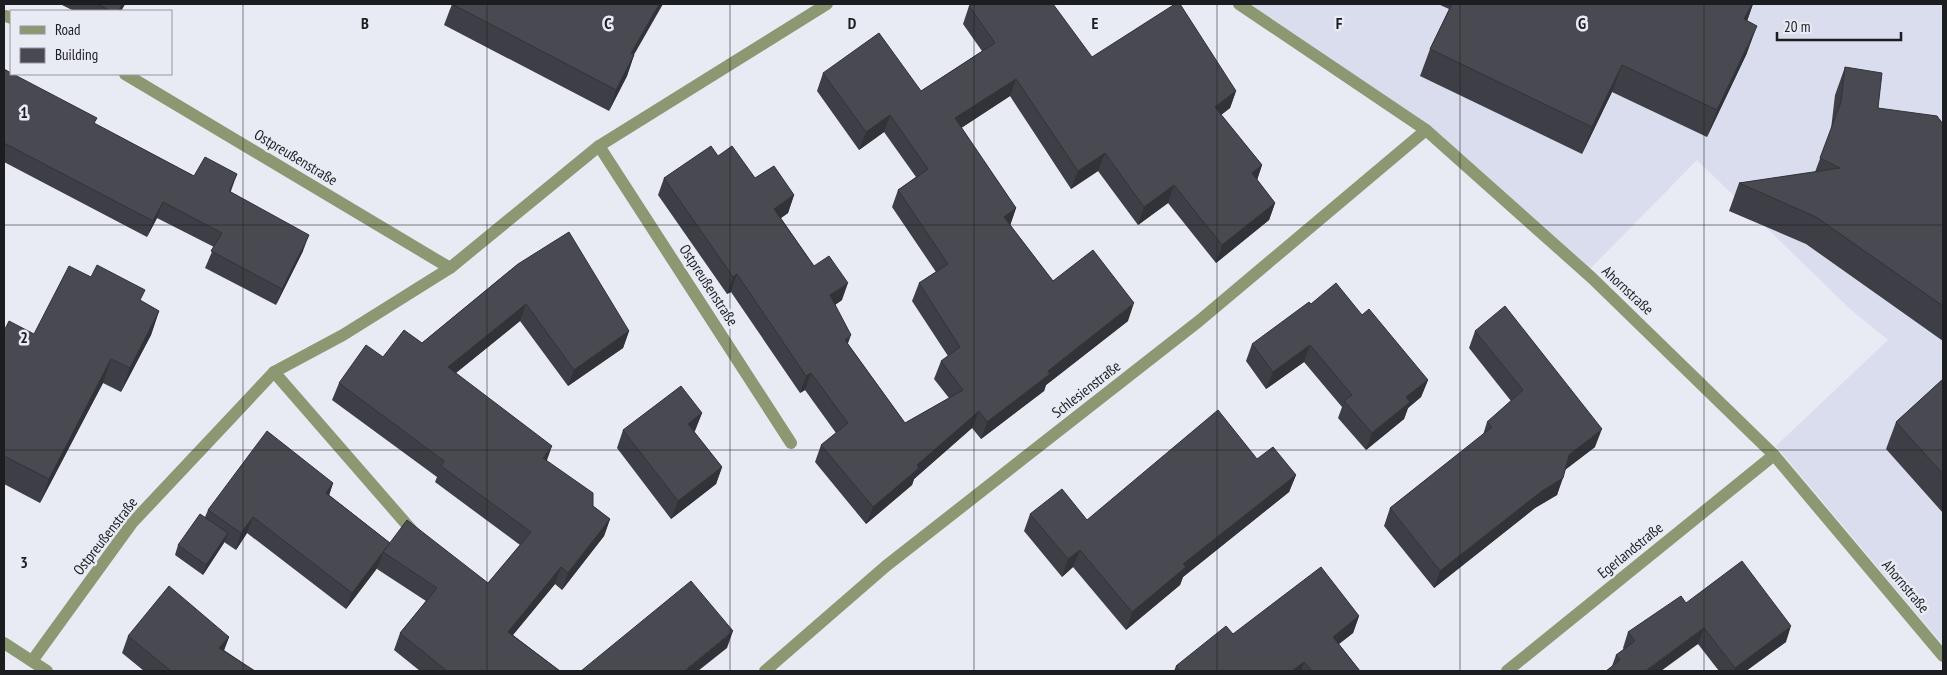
<svg xmlns="http://www.w3.org/2000/svg" width="1947" height="675" font-family="'PT Sans Narrow',sans-serif">
<style>
.built{fill:#daddee}
.lines{fill:none;stroke-linecap:round;stroke-linejoin:round}
.street{stroke:#8b9871;stroke-width:12}
.wall{fill:#3e3f46}
.shaded-wall{fill:#323339}
.building{fill:#484951;stroke:#323339}
.grid{fill:none;stroke:#1c1d20;stroke-width:1;stroke-opacity:0.55}
.labels{text-anchor:middle;dominant-baseline:central;stroke-width:5;stroke-linejoin:round;paint-order:stroke}
.street-label{font-size:15px;fill:#1c1d20;stroke:#e8eaf4}
.grid-label{font-size:16px;text-anchor:middle;font-weight:bold;fill:#1c1d20;stroke:#e8eaf4;stroke-width:5;stroke-linejoin:round;paint-order:stroke}
</style>
<rect width="100%" height="100%" fill="#e8eaf4"/>
<!-- built -->
<polygon class="built" points="1250,4 1943,4 1943,645 1776,446 1888,340 1850,309 1697,160 1589,270 1431,127"/>
<g class="lines">
<!-- street -->
<g class="street">
<polyline points="1239,4 1426,130 1592,278 1774,455 1943,656"/>
<polyline points="6,16 11,18"/>
<polyline points="125,74 450,268"/>
<polyline points="599,146 791,443"/>
<polyline points="274,372 415,534"/>
<polyline points="4,643 47,671"/>
<polyline points="32,661 132,523 274,372 343,335 450,268 599,146 827,4"/>
<polyline points="765,671 886,566 1199,321 1426,130"/>
<polyline points="1507,671 1774,455"/>
</g>
</g>
<!-- wall -->
<g class="wall">
<polygon points="60,4 125,4 121,11 74,11"/>
<polygon points="452,4 634,55 627,76 609,111 444,25"/>
<polygon points="1438,4 1753,4 1747,21 1747,53 1707,137 1612,92 1582,154 1420,76 1430,49 1449,9"/>
<polygon points="969,6 1092,57 1236,91 1230,108 1221,115 1262,165 1257,180 1275,203 1269,220 1216,263 1168,203 1138,225 1098,171 1071,189 1010,96 961,128 1016,208 1010,225 1053,281 1128,321 1046,385 1044,391 981,439 972,428 914,479 912,485 866,524 815,462 821,445 836,433 805,390 800,393 731,292 727,294 658,195 664,178 718,156 755,178 794,195 788,213 781,218 814,266 842,300 835,305 848,344 905,423 949,398 934,379 941,361 948,356 912,301 919,283 936,272 892,207 898,190 916,177 884,132 859,150 817,91 823,73 921,91 982,51 963,24"/>
<polygon points="1845,67 1878,108 1943,124 1943,341 1806,244 1729,211 1739,183 1815,172 1831,129 1835,95"/>
<polygon points="4,69 95,124 194,176 231,192 303,251 276,305 205,268 214,247 157,218 147,237 4,162"/>
<polygon points="518,264 629,331 623,348 568,386 520,321 456,373 547,461 593,506 610,519 604,536 562,590 555,584 513,635 560,671 420,671 394,650 400,633 426,601 377,569 378,567 346,609 247,533 236,550 224,542 203,575 175,555 178,545 205,517 208,510 333,483 329,495 390,543 488,583 520,545 435,482 437,477 332,400 339,383 383,357 422,343"/>
<polygon points="91,277 141,301 159,311 151,335 121,392 103,383 40,503 4,484 4,331 34,334"/>
<polygon points="1362,315 1428,380 1421,397 1408,408 1404,419 1366,450 1338,418 1342,407 1304,362 1266,389 1246,361 1252,344"/>
<polygon points="1475,331 1595,447 1565,470 1557,495 1535,508 1434,588 1384,526 1390,508 1483,435 1487,422 1511,401 1469,348"/>
<polygon points="1943,379 1943,513 1886,449 1896,422"/>
<polygon points="702,413 694,432 722,467 716,484 671,519 617,448 623,430"/>
<polygon points="1257,459 1296,475 1289,492 1183,577 1180,585 1126,630 1073,567 1062,577 1024,531 1030,514 1087,520"/>
<polygon points="1686,603 1786,642 1746,671 1719,671 1698,644 1612,666 1616,655 1624,650 1623,648 1628,632"/>
<polygon points="1359,616 1353,633 1339,644 1360,671 1174,671 1176,666 1233,634"/>
<polygon points="128,636 229,637 224,650 255,671 144,671 122,653"/>
</g>
<!-- shaded-wall -->
<g class="shaded-wall">
<polygon points="122,4 125,4 121,11 119,11"/>
<polygon points="659,4 663,4 623,74 631,53"/>
<polygon points="1752,4 1753,4 1747,21 1744,19"/>
<polygon points="1757,26 1747,53 1707,137 1717,110"/>
<polygon points="634,55 627,76 609,111 616,90"/>
<polygon points="1622,65 1612,92 1582,154 1592,127"/>
<polygon points="1016,79 1010,96 949,136 955,118"/>
<polygon points="1236,91 1230,108 1209,124 1215,107"/>
<polygon points="890,115 884,132 859,150 866,132"/>
<polygon points="1105,153 1098,171 1071,189 1078,171"/>
<polygon points="1262,165 1256,183 1252,173"/>
<polygon points="237,174 231,191 223,207 229,191"/>
<polygon points="1174,185 1168,203 1138,225 1144,207"/>
<polygon points="794,195 788,213 768,227 774,209"/>
<polygon points="163,202 157,218 147,237 153,221"/>
<polygon points="1275,203 1269,220 1216,263 1222,245"/>
<polygon points="1016,208 1010,226 1004,217"/>
<polygon points="309,235 303,251 276,305 282,289"/>
<polygon points="737,274 731,292 727,294 733,277"/>
<polygon points="848,283 842,300 823,313 830,295"/>
<polygon points="1134,303 1128,321 1046,385 1044,391 981,439 987,422 1048,371"/>
<polygon points="526,304 520,321 442,384 448,367"/>
<polygon points="159,311 151,335 121,392 130,368"/>
<polygon points="629,331 623,348 568,386 574,370"/>
<polygon points="851,335 845,352 845,340"/>
<polygon points="1310,345 1304,362 1266,389 1273,372"/>
<polygon points="111,359 103,383 40,503 49,479"/>
<polygon points="811,373 805,390 800,393 806,376"/>
<polygon points="1428,380 1421,397 1408,408 1404,419 1366,450 1372,433 1406,397"/>
<polygon points="979,411 972,428 914,479 912,485 866,524 873,507 917,465"/>
<polygon points="702,413 695,431 682,441 688,424"/>
<polygon points="1602,429 1595,447 1562,472 1569,455"/>
<polygon points="552,446 546,463 543,458"/>
<polygon points="722,467 716,484 671,519 678,501"/>
<polygon points="1296,475 1289,492 1183,577 1180,585 1126,630 1132,612 1183,564"/>
<polygon points="1563,478 1557,495 1535,508 1434,588 1440,571 1542,491"/>
<polygon points="333,483 328,499 326,493"/>
<polygon points="253,517 247,533 236,550 241,533"/>
<polygon points="610,519 604,536 562,590 568,573"/>
<polygon points="228,533 224,543 203,575 206,565"/>
<polygon points="390,543 383,552 378,567 346,609 352,593"/>
<polygon points="1080,550 1073,567 1062,577 1068,559"/>
<polygon points="561,567 555,584 502,648 508,632"/>
<polygon points="1359,616 1353,633 1327,653 1333,637"/>
<polygon points="1791,626 1786,642 1746,671 1734,671 1735,668"/>
<polygon points="1704,628 1698,644 1661,671 1645,671"/>
<polygon points="733,631 727,648 698,671 684,671"/>
<polygon points="229,637 223,653 219,648"/>
<polygon points="1304,662 1301,671 1292,671"/>
</g>
<!-- building -->
<g class="building">
<polygon points="97,4 122,4 119,11 111,11"/>
<polygon points="452,4 659,4 631,53 634,55 616,90"/>
<polygon points="974,4 1053,4 1092,57 1175,4 1180,4 1236,91 1215,107 1262,165 1252,173 1275,203 1222,245 1174,185 1144,207 1105,153 1078,171 1016,79 955,118 1016,208 1004,217 1053,281 1093,250 1134,303 1048,371 1050,374 987,422 979,411 917,465 919,468 873,507 821,445 848,423 811,373 806,376 737,274 733,277 664,178 711,146 718,156 732,146 755,178 774,166 794,195 774,209 814,266 829,256 848,283 830,295 851,335 845,340 905,423 963,390 941,361 960,347 919,283 948,264 898,190 928,169 890,115 866,132 823,73 879,33 921,91 995,43 969,6"/>
<polygon points="1452,4 1752,4 1744,19 1757,26 1717,110 1622,65 1592,127 1430,49"/>
<polygon points="1845,67 1882,73 1878,108 1937,116 1943,124 1943,306 1816,217 1739,183 1840,168 1820,158 1841,102"/>
<polygon points="4,69 11,73 11,74 13,74 97,118 94,123 194,176 205,157 237,174 229,191 309,235 282,289 211,251 222,233 163,202 153,221 4,143"/>
<polygon points="569,232 629,331 574,370 526,304 448,367 552,446 543,458 593,493 593,506 610,519 568,573 561,567 508,632 560,671 447,671 400,633 437,588 383,552 407,520 488,583 531,532 441,466 444,461 339,383 366,345 383,357 404,330 422,343 518,264"/>
<polygon points="97,265 145,290 140,300 159,311 130,368 111,359 49,479 4,456 4,331 9,321 34,334 69,266 91,277"/>
<polygon points="1336,283 1362,315 1369,309 1428,380 1406,397 1410,402 1372,433 1344,401 1352,395 1310,345 1273,372 1252,344 1309,302 1311,304"/>
<polygon points="1505,306 1602,429 1569,455 1563,478 1542,491 1440,571 1390,508 1492,427 1487,422 1523,390 1475,331"/>
<polygon points="1943,379 1943,474 1896,422"/>
<polygon points="681,386 702,413 688,424 722,467 678,501 623,430"/>
<polygon points="1218,410 1257,459 1273,447 1296,475 1183,564 1186,567 1132,612 1080,550 1068,559 1030,514 1062,489 1087,520"/>
<polygon points="267,431 333,483 326,493 390,543 352,593 253,517 241,533 208,510"/>
<polygon points="200,514 228,533 206,565 178,545"/>
<polygon points="1742,561 1791,626 1735,668 1704,628 1645,671 1606,671 1620,660 1616,655 1635,641 1628,632 1681,596 1686,603"/>
<polygon points="1321,567 1359,616 1333,637 1360,671 1312,671 1304,662 1292,671 1180,671 1176,666 1226,626 1233,634"/>
<polygon points="691,581 733,631 684,671 581,671"/>
<polygon points="169,586 229,637 219,648 255,671 171,671 128,636"/>
</g>
<!-- grid -->
<path class="grid" d="M 243,4 L 243,671M 487,4 L 487,671M 730,4 L 730,671M 974,4 L 974,671M 1217,4 L 1217,671M 1460,4 L 1460,671M 1704,4 L 1704,671M 4,225 L 1943,225M 4,450 L 1943,450"/>
<g class="labels">
<!-- street labels -->
<g class="street-label">
<text transform="translate(296 157) rotate(31)">Ostpreußenstraße</text>
<text transform="translate(709 285) rotate(57)">Ostpreußenstraße</text>
<text transform="translate(1628 290) rotate(43)">Ahornstraße</text>
<text transform="translate(1086 389) rotate(-38)">Schlesienstraße</text>
<text transform="translate(105 536) rotate(-52)">Ostpreußenstraße</text>
<text transform="translate(1630 550) rotate(-39)">Egerlandstraße</text>
<text transform="translate(1906 586) rotate(50)">Ahornstraße</text>
</g>
</g>
<g class="grid-label">
<text x="365" y="29">B</text>
<text x="608" y="29">C</text>
<text x="852" y="29">D</text>
<text x="1095" y="29">E</text>
<text x="1339" y="29">F</text>
<text x="1582" y="29">G</text>
<text x="24" y="118">1</text>
<text x="24" y="343">2</text>
<text x="24" y="568">3</text>
</g>
<!-- border -->
<rect width="1947" height="675" fill="none" stroke="#1c1d20" stroke-width="10"/>
<!-- legend -->
<rect x="10" y="10" width="162" height="65" fill="#e8eaf4" stroke="#96989f"/>
<rect x="20" y="26" width="25" height="8" fill="#8b9871" stroke="#96989f"/>
<text x="55" y="35" font-size="15" fill="#1c1d20">Road</text>
<rect x="20" y="48" width="25" height="15" fill="#484951" stroke="#96989f"/>
<text x="55" y="60" font-size="15" fill="#1c1d20">Building</text>
<!-- scale -->
<path d="M1777 32v8h124v-8" fill="none" stroke="#1c1d20" stroke-width="2.5"/>
<text x="1784" y="32" font-size="15" fill="#1c1d20" stroke="#e8eaf4" stroke-width="4" paint-order="stroke">20 m</text>
</svg>
